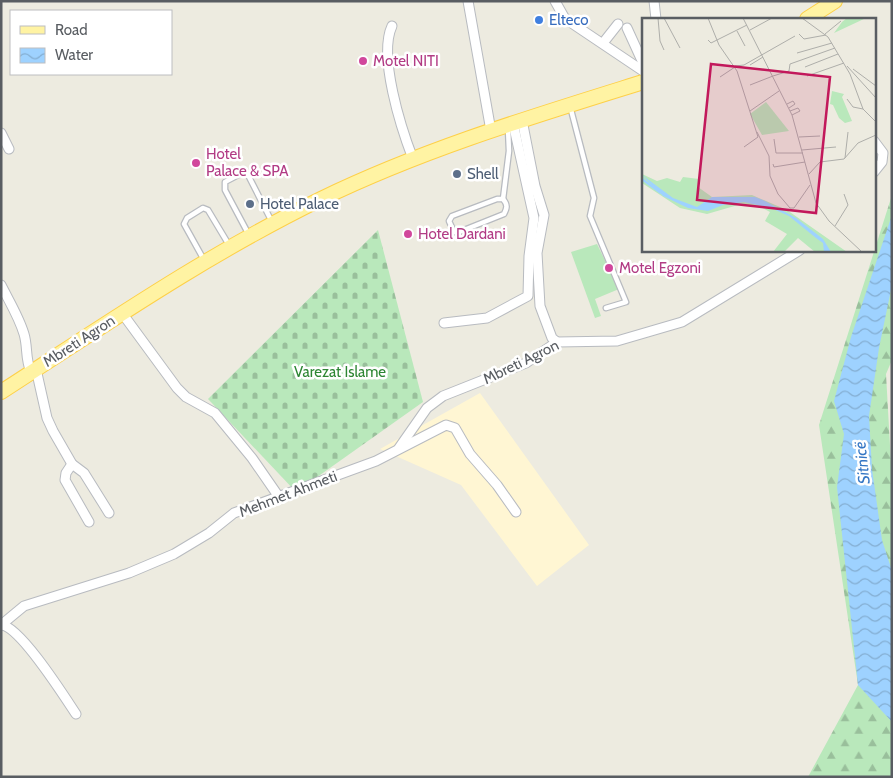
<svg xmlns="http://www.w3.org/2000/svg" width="893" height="778" font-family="Cabin,sans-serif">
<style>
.commercial{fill:#fff6d3}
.green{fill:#b9e8bb}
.forest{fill:url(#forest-firs)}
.cemetery{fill:url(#cemetery-stones)}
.water{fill:url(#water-waves)}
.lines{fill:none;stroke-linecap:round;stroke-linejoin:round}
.service-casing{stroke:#b8bbc0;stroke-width:7}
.minor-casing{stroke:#b8bbc0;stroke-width:11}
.primary-casing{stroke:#fed048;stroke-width:16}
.service{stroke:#fff;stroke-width:4.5}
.minor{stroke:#fff;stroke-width:9}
.primary{stroke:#fff3a3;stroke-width:14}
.shop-dot{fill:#3f7fe0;stroke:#fff;stroke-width:2}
.hotel-dot{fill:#d1479c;stroke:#fff;stroke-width:2}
.service-dot{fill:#5c6f8a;stroke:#fff;stroke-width:2}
.labels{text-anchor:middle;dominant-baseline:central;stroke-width:5;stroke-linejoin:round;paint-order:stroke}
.shop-label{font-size:15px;fill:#366cbe;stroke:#fff;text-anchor:start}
.hotel-label{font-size:15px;fill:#b23c85;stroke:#fff;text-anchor:start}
.service-label{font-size:15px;fill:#4e5e75;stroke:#fff;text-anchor:start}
.street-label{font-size:15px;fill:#595d62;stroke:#fff}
.park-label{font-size:15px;fill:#2d8633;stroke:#fff}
.water-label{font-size:16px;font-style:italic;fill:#3476c4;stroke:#fff}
.inset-river{fill:none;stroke:#9ed2ff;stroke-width:2.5}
.inset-road{fill:none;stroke:#aeaeaa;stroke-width:1}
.view{fill:#c2185b;fill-opacity:0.15;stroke:#c2185b;stroke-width:2.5}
.inset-edge{fill:none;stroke:#595d62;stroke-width:2.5}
</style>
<defs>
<pattern id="forest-firs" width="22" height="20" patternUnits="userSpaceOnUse" patternTransform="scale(1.25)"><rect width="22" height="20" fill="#b9e8bb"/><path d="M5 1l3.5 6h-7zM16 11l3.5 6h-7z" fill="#99bf9b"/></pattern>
<pattern id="cemetery-stones" width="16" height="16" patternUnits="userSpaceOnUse" patternTransform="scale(1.25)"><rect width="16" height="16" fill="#b9e8bb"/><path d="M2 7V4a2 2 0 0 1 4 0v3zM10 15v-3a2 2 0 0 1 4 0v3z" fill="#99bf9b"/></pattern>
<pattern id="water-waves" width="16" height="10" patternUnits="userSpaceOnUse" patternTransform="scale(1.25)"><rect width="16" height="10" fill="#9ed2ff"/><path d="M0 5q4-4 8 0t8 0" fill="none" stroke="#84aed2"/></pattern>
</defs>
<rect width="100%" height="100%" fill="#edebe0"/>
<!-- commercial -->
<polygon class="commercial" points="480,393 589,545 537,586 461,485 380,449"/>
<!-- green -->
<polygon class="green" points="597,244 619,289 595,299 601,316 595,318 571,252"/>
<!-- forest -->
<polygon class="forest" points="892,195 892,360 886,374 892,481 892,777 808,777 858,685 819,425"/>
<!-- cemetery -->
<polygon class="cemetery" points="378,230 423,402 296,492 208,399"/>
<!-- water -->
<polygon class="water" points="892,215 892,285 879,348 869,416 872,469 882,540 892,571 892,722 858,685 837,487 844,434 834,401 851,337"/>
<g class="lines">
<!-- service casing -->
<g class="service-casing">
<g id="service">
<polyline points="570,106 594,198 590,216 626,302 606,308"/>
<path d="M 497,199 L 503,199 C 508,205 507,208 504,214 L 459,232 L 454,232 L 449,221 L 452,216 Z"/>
<polyline points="503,199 509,151 508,129"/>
<polyline points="249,235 225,190 225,182 242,173 248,175 272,222"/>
<polyline points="204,260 184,224 187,218 203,208 208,210 229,245"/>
</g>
</g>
<!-- minor casing -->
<g class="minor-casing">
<g id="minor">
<polyline points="468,1 491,131"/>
<polyline points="555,1 564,17 573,24 643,71"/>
<polyline points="654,1 656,19"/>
<path d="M 392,26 C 378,56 401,128 413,159"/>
<polyline points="627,28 643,63"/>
<polyline points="603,43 618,24"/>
<polyline points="522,120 535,186 544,215 537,253 540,306 552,338 557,342"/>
<polyline points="1,133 9,149"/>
<polyline points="874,141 883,153 882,162 874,172"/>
<path d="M 1,285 C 9,301 19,317 24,334 C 28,347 25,359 31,372"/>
<polyline points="122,313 177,388 186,397 215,413 252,458 279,497"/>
<polyline points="444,323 487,318 528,296 529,256 534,218 513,123"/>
<polyline points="36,369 47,418 53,431 72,464 84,473 109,513"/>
<polyline points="399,448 427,408 443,396 526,363 557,342 617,341 682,322 800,250"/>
<polyline points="72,464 66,473 65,480 89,522"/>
<polyline points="1,625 24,606 129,573 174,554 209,533 234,513 376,461 446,425 455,428 470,454 497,485 516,512"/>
<path d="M 2,625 C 21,628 64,696 76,714"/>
</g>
</g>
<!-- primary casing -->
<g class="primary-casing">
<g id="primary">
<polyline points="807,19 835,1"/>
<path d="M 1,392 C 106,324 208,254 321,199 C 424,149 534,116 643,82"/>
</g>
</g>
<!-- service -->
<use href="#service" class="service"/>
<!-- minor -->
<use href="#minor" class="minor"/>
<!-- primary -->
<use href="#primary" class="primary"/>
</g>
<!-- markers -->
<circle class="shop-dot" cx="539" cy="20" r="5"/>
<g class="hotel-dot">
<circle cx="363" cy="61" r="5"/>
<circle cx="196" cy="163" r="5"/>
<circle cx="408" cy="234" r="5"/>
<circle cx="609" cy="268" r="5"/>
</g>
<g class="service-dot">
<circle cx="457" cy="174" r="5"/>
<circle cx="250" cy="204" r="5"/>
</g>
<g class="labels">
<!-- shop labels -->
<g class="shop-label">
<text x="549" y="20">Elteco</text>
</g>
<!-- hotel labels -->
<g class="hotel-label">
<text x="373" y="61">Motel NITI</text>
<text x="206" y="154">Hotel<tspan x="206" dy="17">Palace &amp; SPA</tspan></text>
<text x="418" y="234">Hotel Dardani</text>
<text x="619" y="268">Motel Egzoni</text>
</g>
<!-- service labels -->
<g class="service-label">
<text x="467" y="174">Shell</text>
<text x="260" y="204">Hotel Palace</text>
</g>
<!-- street labels -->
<g class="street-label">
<text transform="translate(79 341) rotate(-33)">Mbreti Agron</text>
<text transform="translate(521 362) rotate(-26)">Mbreti Agron</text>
<text transform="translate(288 494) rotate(-21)">Mehmet Ahmeti</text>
</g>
<!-- park labels -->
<g class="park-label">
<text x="340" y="372">Varezat Islame</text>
</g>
<!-- water labels -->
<g class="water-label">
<text transform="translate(862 463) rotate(-96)">Sitnicë</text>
</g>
</g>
<!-- overview -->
<g transform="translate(642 18)">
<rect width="234" height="234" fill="#edebe0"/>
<path d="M 205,0 L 224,0 L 192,15 L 200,4 ZM 190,73 L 202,76 L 200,79 L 210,103 L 203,105 L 197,100 L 191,87 L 188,86 ZM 0,156 L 15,163 L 25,160 L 38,164 L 41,159 L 57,161 L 56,169 L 70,179 L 110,177 L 145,192 L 205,234 L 173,234 L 156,220 L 142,234 L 131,234 L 145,216 L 123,203 L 128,194 L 117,188 L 96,187 L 65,196 L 38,190 L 0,165 Z" fill="#b9e8bb"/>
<path d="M 124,84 L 147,113 L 120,117 L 108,96 Z" fill="#b9e8bb"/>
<path d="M 0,157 L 31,180 L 55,189 L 70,179 L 113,179 L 123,183 L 154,200 L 181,221 L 189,234 L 182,234 L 181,225 L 174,220 L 147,198 L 129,190 L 102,184 L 81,187 L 66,193 L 46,190 L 21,178 Z" fill="#9ed2ff"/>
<path class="inset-river" d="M 0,161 L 19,175"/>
<path class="inset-road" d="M 16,0 L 18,23 L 22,32M 22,0 L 38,30M 66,0 L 77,27 L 95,53 L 116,119 L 102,129M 101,0 L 150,97 L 174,185 L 187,203 L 220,234M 160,0 L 186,19 L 208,56 L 221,91 L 234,104M 108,12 L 130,0M 95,13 L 103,28M 157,16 L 162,21 L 184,17M 183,16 L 199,3M 66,22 L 69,25 L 105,7M 155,35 L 190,25M 108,47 L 121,39M 93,48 L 102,47 L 153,18M 205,48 L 234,80M 163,49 L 196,36M 211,51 L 234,68M 131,58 L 147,53 L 148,46 L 193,30M 165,58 L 202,45M 78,59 L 93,49M 108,67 L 131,58M 205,81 L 211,89 L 221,91M 145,86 L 151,83 L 153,86 L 147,90M 108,93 L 137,73M 148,93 L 156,90 L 158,93 L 150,97M 115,114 L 127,138 L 128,158 L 136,176 L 148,190 L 152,190 L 168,167M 157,119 L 178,118M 132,121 L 134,135 L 161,135M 160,132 L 194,129M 203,140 L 206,114M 131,146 L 132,149 L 163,144M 167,156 L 178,144 L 202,141 L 216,125 L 234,117M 193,208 L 206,187 L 202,176"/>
<path class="view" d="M 69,46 L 188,59 L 174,195 L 55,182 Z"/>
<rect width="234" height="234" class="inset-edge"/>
</g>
<!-- border -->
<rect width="893" height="778" fill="none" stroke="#595d62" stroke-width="5"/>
<!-- legend -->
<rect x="10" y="10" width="162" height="65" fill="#ffffff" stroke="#bdbec0"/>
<rect x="20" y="26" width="25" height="8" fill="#fff3a3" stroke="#bdbec0"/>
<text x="55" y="35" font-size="15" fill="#595d62">Road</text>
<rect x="20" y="48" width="25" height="15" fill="url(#water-waves)" stroke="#bdbec0"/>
<text x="55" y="60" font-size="15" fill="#595d62">Water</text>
</svg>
